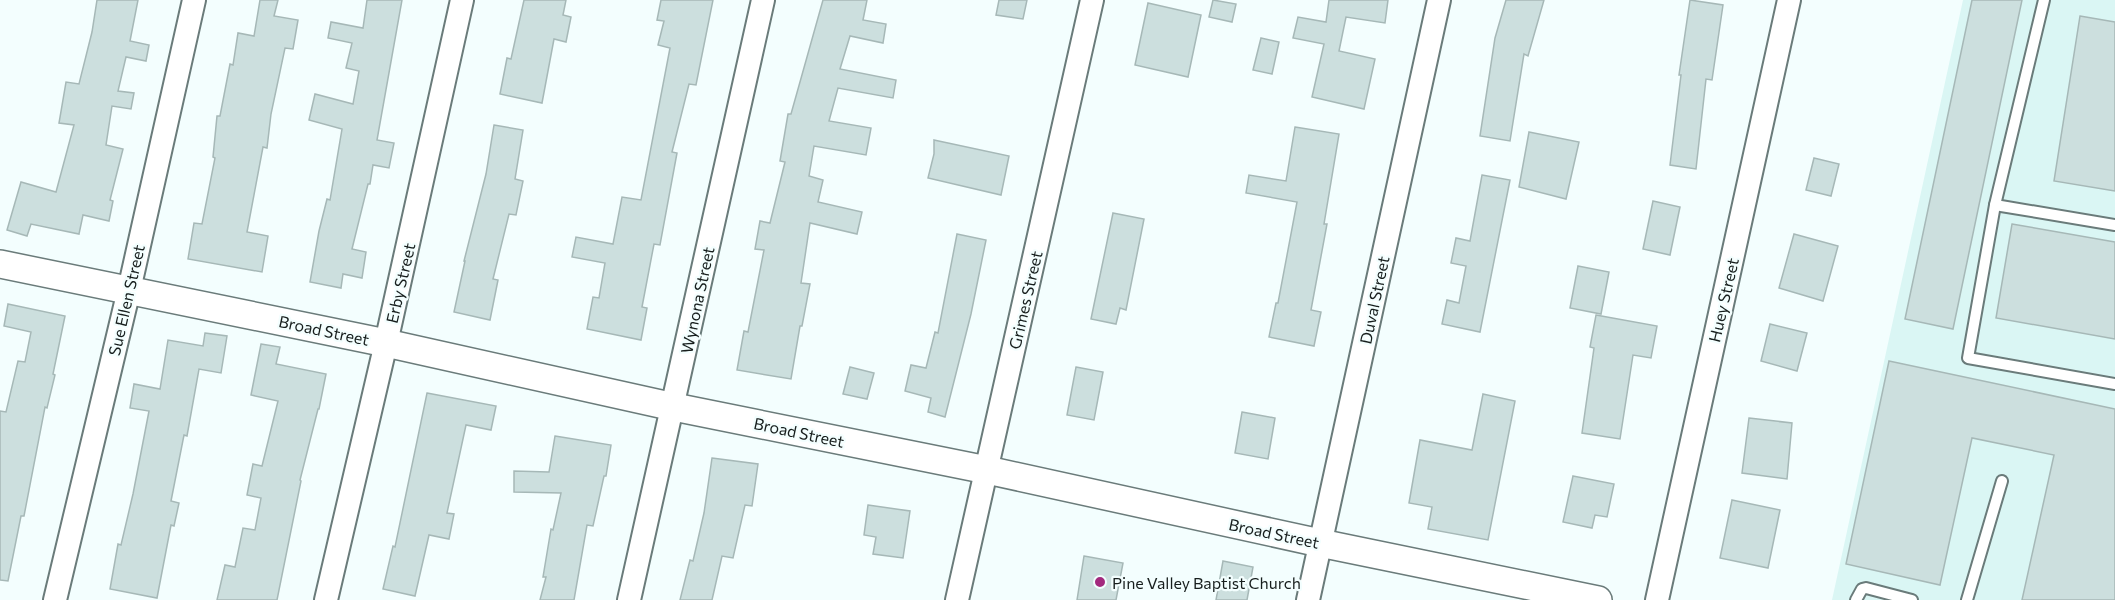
<svg xmlns="http://www.w3.org/2000/svg" width="2115" height="600" font-family="Commissioner,sans-serif">
<style>
.built{fill:#daf6f4}
.building{fill:#ccdfde;stroke:#a6b8b7;stroke-width:1.5}
.lines{fill:none;stroke-linecap:round;stroke-linejoin:round}
.service-casing{stroke:#6a7b7a;stroke-width:14}
.minor-casing{stroke:#6a7b7a;stroke-width:26}
.tertiary-casing{stroke:#6a7b7a;stroke-width:30}
.service{stroke:#fff;stroke-width:10}
.minor{stroke:#fff;stroke-width:22}
.tertiary{stroke:#fff;stroke-width:27}
.poi-dot{fill:#a3297e;stroke:#f3fefe;stroke-width:2}
.labels{text-anchor:middle;dominant-baseline:central;stroke-width:4.5;stroke-linejoin:round;paint-order:stroke}
.street-label{font-size:16px;fill:#171e1d;stroke:#f3fefe}
.poi-label{font-size:16px;fill:#171e1d;stroke:#f3fefe;text-anchor:start}
</style>
<rect width="100%" height="100%" fill="#f3fefe"/>
<!-- built -->
<polygon class="built" points="1963,0 2115,0 2115,600 1832,600"/>
<!-- building -->
<g class="building">
<polygon points="97,0 138,0 130,41 149,45 146,61 126,57 118,91 134,93 131,109 112,106 106,145 123,149 110,200 113,201 109,221 83,215 79,234 31,224 27,236 7,230 21,182 56,192 74,125 59,123 66,82 79,84 92,32"/>
<polygon points="260,0 278,0 274,16 298,20 293,49 285,48 271,114 267,148 263,147 247,232 268,236 262,272 188,259 194,223 202,224 215,158 213,157 217,116 220,116 230,64 233,65 238,33 254,36"/>
<polygon points="367,0 402,0 377,140 394,143 389,168 373,165 370,184 368,184 352,249 366,252 362,278 343,274 341,288 310,282 319,231 327,199 330,200 342,129 309,120 315,94 353,104 359,71 346,68 352,43 328,38 331,22 363,28"/>
<polygon points="524,0 566,0 563,15 571,17 566,42 554,39 542,103 500,94 507,58 511,59"/>
<polygon points="661,0 713,0 696,85 689,84 672,152 677,153 660,245 654,244 642,307 647,308 641,340 587,329 593,297 599,298 605,263 572,257 576,237 613,244 622,197 641,200 670,48 658,45 664,21 657,20"/>
<polygon points="823,0 867,0 863,20 886,24 883,43 850,36 840,69 896,80 893,98 838,88 829,121 871,128 866,155 814,146 809,176 823,180 818,202 862,212 857,234 810,223 801,283 810,284 802,326 800,326 791,379 737,370 744,331 748,332 764,250 755,249 760,221 770,223 785,162 780,161 788,114 791,114"/>
<polygon points="999,0 1027,0 1023,19 996,15"/>
<polygon points="1213,0 1236,4 1232,22 1209,17"/>
<polygon points="1329,0 1388,0 1385,23 1346,17 1339,51 1375,59 1364,109 1312,97 1324,44 1293,38 1298,17 1326,22"/>
<polygon points="1506,0 1544,0 1528,56 1524,54 1510,141 1480,136 1495,38"/>
<polygon points="1690,0 1723,5 1712,80 1706,79 1696,169 1670,165 1681,75 1679,75"/>
<polygon points="1972,0 2022,0 1953,329 1905,319"/>
<polygon points="1148,3 1201,15 1188,77 1135,65"/>
<polygon points="2080,16 2115,22 2115,191 2054,181"/>
<polygon points="1261,38 1279,42 1272,74 1253,70"/>
<polygon points="494,125 523,130 515,179 523,181 516,215 509,214 493,279 498,280 490,320 454,312 465,261 464,261 486,174"/>
<polygon points="1295,127 1339,134 1324,224 1327,224 1311,310 1321,312 1314,346 1269,337 1276,303 1278,303 1297,202 1246,193 1249,175 1286,181"/>
<polygon points="1529,132 1579,142 1566,199 1519,187"/>
<polygon points="934,140 1009,156 1001,195 928,178 934,154"/>
<polygon points="1814,158 1839,164 1831,196 1806,190"/>
<polygon points="1482,175 1510,180 1480,332 1442,324 1447,300 1459,303 1466,266 1451,263 1456,238 1470,241"/>
<polygon points="1653,201 1680,207 1670,255 1643,249"/>
<polygon points="1113,213 1144,219 1126,310 1120,308 1116,324 1091,319"/>
<polygon points="2012,224 2115,242 2115,339 1996,318"/>
<polygon points="957,234 986,240 971,314 945,417 928,412 931,398 905,391 911,365 926,368 935,332 938,333"/>
<polygon points="1794,234 1838,246 1823,301 1779,288"/>
<polygon points="1578,266 1609,272 1601,314 1570,308"/>
<polygon points="8,304 65,316 53,374 55,375 47,408 45,407 24,516 21,516 8,581 0,580 0,411 6,412 18,361 25,362 31,332 4,326"/>
<polygon points="1596,315 1657,326 1651,358 1633,355 1620,439 1582,433 1594,348 1590,347"/>
<polygon points="1770,324 1807,333 1797,371 1761,361"/>
<polygon points="205,333 227,336 221,373 199,369 187,436 184,435 171,501 179,503 174,526 171,525 157,598 110,589 118,544 121,545 133,494 149,411 130,408 134,384 160,389 168,340 203,346"/>
<polygon points="261,344 280,347 276,364 326,374 319,409 318,409 300,480 301,481 277,600 217,600 225,565 235,567 243,528 255,530 261,498 247,495 253,464 262,466 278,401 251,395"/>
<polygon points="1889,361 2115,409 2115,600 2022,600 2054,455 1972,438 1940,585 1846,564"/>
<polygon points="850,367 874,373 867,399 843,394"/>
<polygon points="1076,367 1103,372 1094,420 1067,415"/>
<polygon points="427,393 496,406 491,430 466,425 447,513 454,514 449,539 429,535 415,596 383,589 393,546 395,547"/>
<polygon points="1483,394 1515,401 1488,540 1428,529 1432,507 1409,503 1420,440 1472,450"/>
<polygon points="1242,412 1275,418 1268,459 1235,453"/>
<polygon points="1749,418 1792,423 1787,479 1742,473"/>
<polygon points="555,436 611,445 606,476 604,476 593,526 587,525 574,600 540,600 546,577 543,577 551,529 553,530 561,493 514,492 514,471 549,472"/>
<polygon points="712,458 758,464 752,506 745,505 733,558 722,556 712,600 680,600 690,560 693,561 704,513"/>
<polygon points="1573,476 1614,484 1607,517 1595,515 1592,528 1563,522"/>
<polygon points="1732,500 1780,510 1768,568 1720,558"/>
<polygon points="868,505 910,511 903,558 873,554 876,537 864,535"/>
<polygon points="1084,556 1123,563 1116,600 1077,600"/>
<polygon points="1223,561 1253,567 1247,600 1216,600"/>
</g>
<g class="lines">
<!-- service casing -->
<g class="service-casing">
<g id="service">
<polyline points="2044,0 1995,205 1968,358 2115,384"/>
<polyline points="1995,205 2115,225"/>
<polyline points="1856,600 1862,589 1866,588 1912,600"/>
<polyline points="1967,600 2002,481"/>
</g>
</g>
<!-- minor casing -->
<g class="minor-casing">
<g id="minor">
<polyline points="55,600 129,290 194,0"/>
<polyline points="326,600 386,343 462,0"/>
<polyline points="629,600 763,0"/>
<polyline points="957,600 1092,0"/>
<polyline points="1308,600 1439,0"/>
<polyline points="1657,600 1789,0"/>
</g>
</g>
<!-- tertiary casing -->
<g class="tertiary-casing">
<polyline id="tertiary" points="0,264 386,343 674,407 987,470 1320,543 1598,600"/>
</g>
<!-- service -->
<use href="#service" class="service"/>
<!-- minor -->
<use href="#minor" class="minor"/>
<!-- tertiary -->
<use href="#tertiary" class="tertiary"/>
</g>
<!-- markers -->
<circle class="poi-dot" cx="1100" cy="582" r="6"/>
<g class="labels">
<!-- street labels -->
<g class="street-label">
<text transform="translate(400 283) rotate(-77)">Erby Street</text>
<text transform="translate(126 300) rotate(-77)">Sue Ellen Street</text>
<text transform="translate(697 300) rotate(-78)">Wynona Street</text>
<text transform="translate(1025 300) rotate(-77)">Grimes Street</text>
<text transform="translate(1374 300) rotate(-78)">Duval Street</text>
<text transform="translate(1723 300) rotate(-77)">Huey Street</text>
<text transform="translate(324 330) rotate(12)">Broad Street</text>
<text transform="translate(799 432) rotate(12)">Broad Street</text>
<text transform="translate(1274 533) rotate(12)">Broad Street</text>
</g>
<!-- poi labels -->
<g class="poi-label">
<text x="1112" y="582">Pine Valley Baptist Church</text>
</g>
</g>
</svg>
